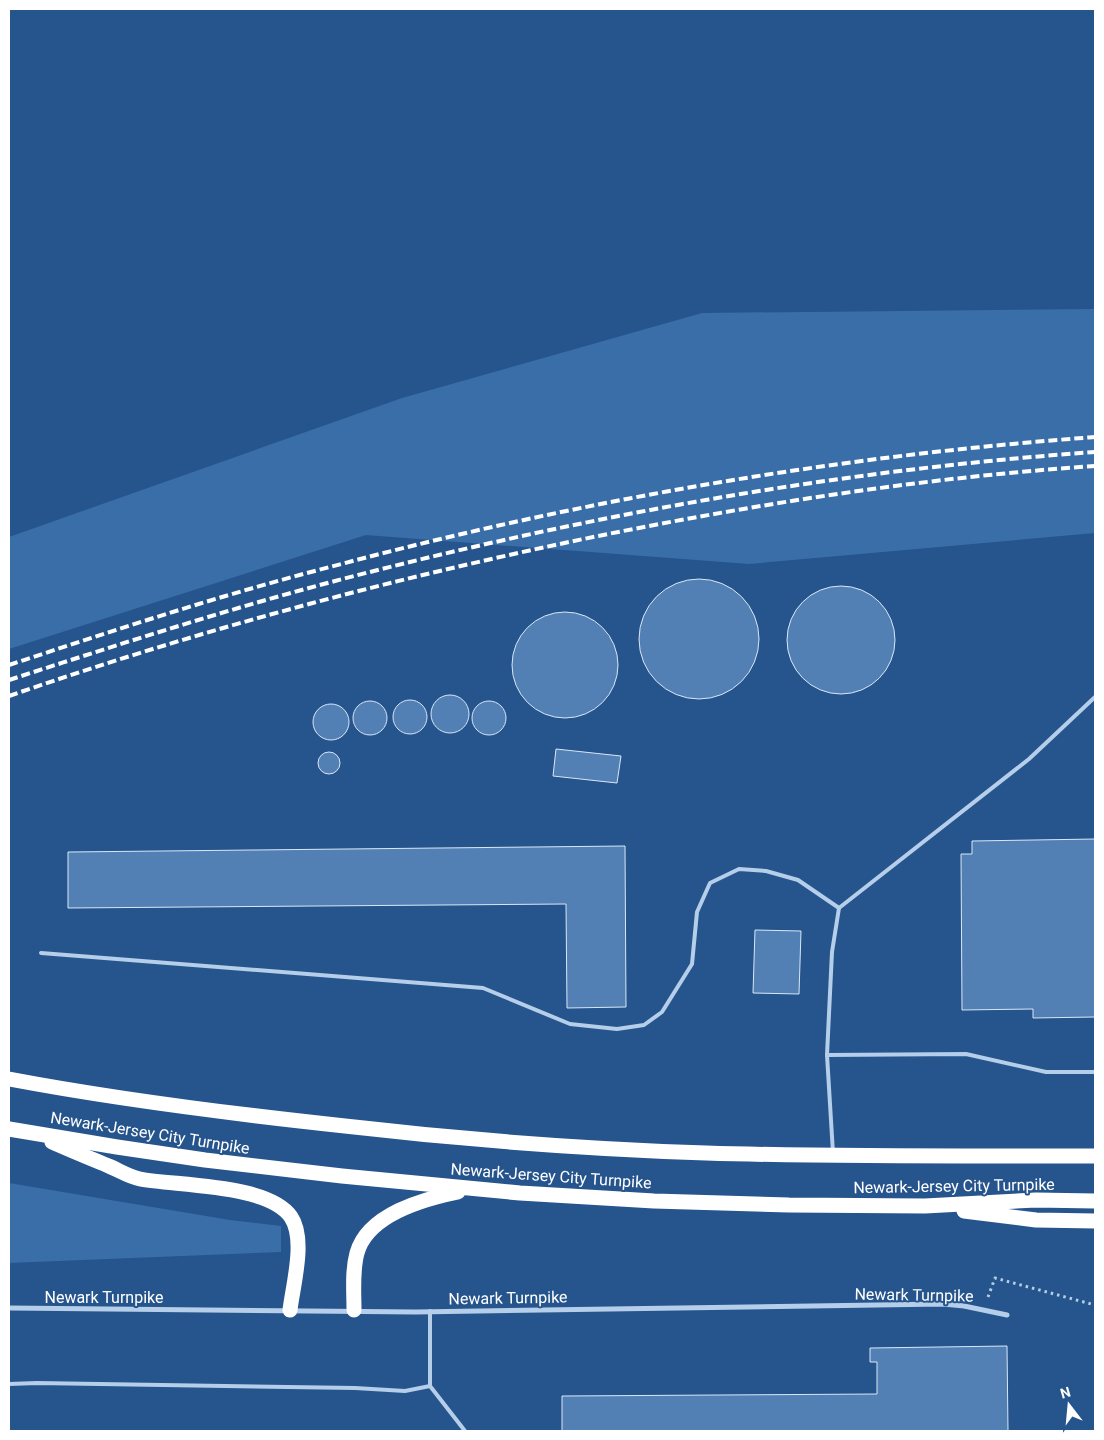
<svg xmlns="http://www.w3.org/2000/svg" width="1104" height="1440" font-family="Roboto,sans-serif">
<style>
.green{fill:#3a6ea8}
.building{fill:#5280b4;stroke:#d9e7f8}
.lines{fill:none;stroke-linecap:round;stroke-linejoin:round}
.path{stroke:#b5ceea;stroke-width:3;stroke-dasharray:2.5 4;stroke-linecap:butt}
.service{stroke:#b5ceea;stroke-width:4}
.minor{stroke:#b5ceea;stroke-width:5}
.motorway{stroke:#fff;stroke-width:15}
.rail{stroke:#fff;stroke-width:4;stroke-dasharray:9 4;stroke-linecap:butt}
.labels{text-anchor:middle;dominant-baseline:central;stroke-width:4;stroke-linejoin:round;paint-order:stroke}
.street-label{font-size:16px;fill:#fff;stroke:#26548c}
</style>
<rect width="100%" height="100%" fill="#26548c"/>
<!-- green -->
<g class="green">
<polygon points="1095,309 1095,533 749,564 366,535 9,649 9,537 402,398 702,313"/>
<polygon points="9,1183 230,1220 281,1226 281,1252 9,1263"/>
</g>
<!-- building -->
<g class="building">
<circle cx="699" cy="639" r="60"/>
<circle cx="841" cy="640" r="54"/>
<circle cx="565" cy="665" r="53"/>
<circle cx="450" cy="714" r="19"/>
<circle cx="410" cy="717" r="17"/>
<circle cx="489" cy="718" r="17"/>
<circle cx="370" cy="718" r="17"/>
<circle cx="331" cy="722" r="18"/>
<polygon points="556,749 621,756 617,783 553,776"/>
<circle cx="329" cy="763" r="11"/>
<polygon points="1095,839 1095,1017 1033,1018 1033,1009 962,1010 961,854 972,854 972,841"/>
<polygon points="625,846 626,1007 567,1008 566,904 68,908 68,852"/>
<polygon points="755,930 801,931 799,994 753,993"/>
<polygon points="1007,1346 1008,1431 562,1431 562,1396 877,1394 877,1362 870,1362 870,1348"/>
</g>
<g class="lines">
<!-- path -->
<polyline class="path" points="988,1297 995,1278 1095,1305"/>
<!-- service -->
<g class="service">
<polyline points="41,953 483,988 570,1024 617,1029 644,1025 662,1012 692,964 697,912 710,883 739,869 766,871 798,880 839,908"/>
<polyline points="827,1055 966,1054 1046,1072 1095,1072"/>
<polyline points="833,1153 827,1055 832,952 839,908 1029,759 1095,697"/>
<polyline points="430,1311 430,1386 465,1431"/>
<polyline points="9,1384 37,1383 355,1388 405,1391 430,1386"/>
</g>
<!-- minor -->
<polyline class="minor" points="9,1308 416,1312 943,1304 964,1306 1007,1315"/>
<!-- motorway -->
<g class="motorway">
<path d="M 9,1079 C 120,1100 233,1114 345,1126 C 465,1140 586,1149 706,1153 C 836,1157 966,1156 1095,1156"/>
<polyline points="9,1129 117,1147 205,1160 342,1176 520,1193 654,1201 789,1205 925,1206 1036,1200 1095,1201"/>
<path d="M 52,1142 C 72,1151 92,1159 111,1167 C 120,1171 130,1177 140,1179 C 177,1186 269,1184 291,1217 C 306,1239 293,1285 290,1310"/>
<polyline points="964,1211 1036,1220 1095,1221"/>
<path d="M 354,1310 C 354,1292 352,1271 357,1253 C 368,1214 424,1199 458,1192"/>
</g>
<!-- rail -->
<g class="rail">
<path d="M 9,665 C 115,630 221,595 330,567 C 580,500 837,456 1095,437"/>
<path d="M 9,680 C 117,645 225,610 335,581 C 583,516 839,470 1095,452"/>
<path d="M 9,696 C 205,628 405,575 608,534 C 769,502 931,477 1095,466"/>
</g>
</g>
<g class="labels">
<!-- street labels -->
<g class="street-label">
<text transform="translate(150 1133) rotate(9)">Newark-Jersey City Turnpike</text>
<text transform="translate(551 1176) rotate(4)">Newark-Jersey City Turnpike</text>
<text transform="translate(954 1186) rotate(-1)">Newark-Jersey City Turnpike</text>
<text transform="translate(914 1295) rotate(1)">Newark Turnpike</text>
<text x="104" y="1297">Newark Turnpike</text>
<text transform="translate(508 1298) rotate(-1)">Newark Turnpike</text>
</g>
</g>
<!-- border -->
<rect width="1104" height="1440" fill="none" stroke="#ffffff" stroke-width="20"/>
<!-- north arrow -->
<g transform="translate(1069 1405) rotate(344)" stroke="#26548c" stroke-width="4" paint-order="stroke">
<path d="M0-4L9 19L0 12L-9 19Z" fill="#ffffff"/>
<text y="-8" font-size="14" font-weight="bold" text-anchor="middle" fill="#ffffff">N</text>
</g>
</svg>
